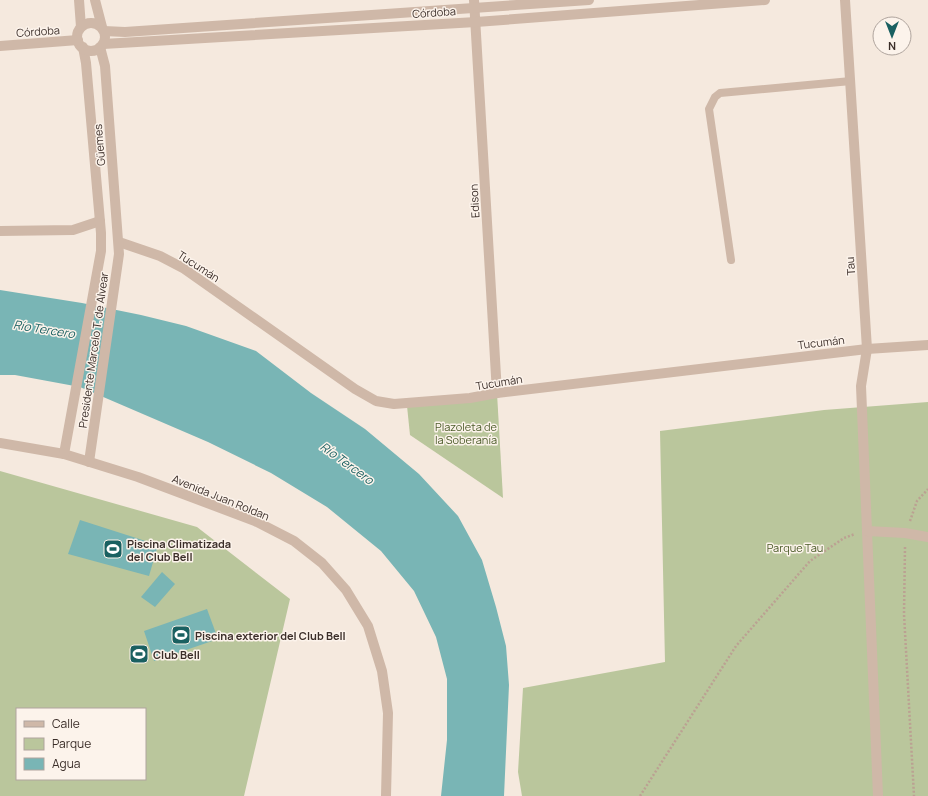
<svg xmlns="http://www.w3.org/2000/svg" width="928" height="796" font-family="Manrope,sans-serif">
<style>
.green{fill:#bac69c;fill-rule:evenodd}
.water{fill:#79b5b5}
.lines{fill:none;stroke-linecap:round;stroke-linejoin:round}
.path{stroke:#bba192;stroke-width:2.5;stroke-dasharray:2 2;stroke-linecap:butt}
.service{stroke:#cfb8a8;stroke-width:8}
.minor{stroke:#cfb8a8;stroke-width:10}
.tertiary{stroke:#cfb8a8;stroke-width:10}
.labels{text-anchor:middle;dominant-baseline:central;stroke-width:3;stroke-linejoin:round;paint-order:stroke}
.street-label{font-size:11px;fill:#3b2e29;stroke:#fcf3eb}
.park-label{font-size:11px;fill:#4c5c2a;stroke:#fcf3eb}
.poi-label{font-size:11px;font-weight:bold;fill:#3b2e29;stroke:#fcf3eb;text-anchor:start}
.water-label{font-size:12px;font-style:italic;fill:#1a6061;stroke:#fcf3eb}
</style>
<rect width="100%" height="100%" fill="#f5e9de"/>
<!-- green -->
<g class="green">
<polygon points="497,393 503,498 410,435 407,406"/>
<polygon points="928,402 928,796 522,796 518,772 523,688 665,662 660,431 824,410"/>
<path d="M 0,471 L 197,527 L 290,599 L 244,796 L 0,796 ZM 17,709 L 145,709 L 145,779 L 17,779 Z"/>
</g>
<!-- water -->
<g class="water">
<polygon points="0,290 82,303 141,315 186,326 256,351 311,393 365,429 419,474 458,516 482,560 496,607 506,646 509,685 504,796 441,796 447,740 447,679 436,637 414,591 381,551 327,507 271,473 208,442 80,387 15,375 0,375"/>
<polygon points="80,520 158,545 149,576 68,554"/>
<polygon points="162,572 175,584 155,607 141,597"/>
<polygon points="207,609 218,639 154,661 144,631"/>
</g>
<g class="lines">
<!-- path -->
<g class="path">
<polyline points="910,521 917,501 928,489"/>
<polyline points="905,547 904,614 914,796"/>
<polyline points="640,796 736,646 810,561 844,538 855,534"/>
</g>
<!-- service -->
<polyline class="service" points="731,260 709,109 715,97 720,93 851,81"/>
<!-- minor -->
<g class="minor">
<polyline points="474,0 497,393"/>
<polyline points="845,0 867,349 861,386 878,796"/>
<polyline points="0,231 73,230 100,221"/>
<polyline points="119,242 160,256 183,268 355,389 376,401 394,404 470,398 497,393 867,349 928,345"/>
<polyline points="0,443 64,454 138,477 255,521 294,541 322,563 346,590 368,626 382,671 388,713 386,796"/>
<polyline points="64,454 101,251 101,233 86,63 83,47"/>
<polyline points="89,462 119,254 105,66 100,47"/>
<polyline points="867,531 905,533 928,537"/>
</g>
<!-- tertiary -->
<g class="tertiary">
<polyline points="79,0 81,27"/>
<polyline points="95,0 102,27"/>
<circle cx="91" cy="37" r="14"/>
<polyline points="104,31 125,32 589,0"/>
<polyline points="103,44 476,22 765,0"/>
<polyline points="0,46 78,40"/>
</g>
</g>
<!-- icons -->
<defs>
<g id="stadium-square" transform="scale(1)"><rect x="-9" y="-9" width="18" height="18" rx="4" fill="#1a6061" stroke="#fcf3eb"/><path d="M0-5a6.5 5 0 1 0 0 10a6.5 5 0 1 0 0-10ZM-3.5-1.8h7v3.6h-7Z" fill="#fff"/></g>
</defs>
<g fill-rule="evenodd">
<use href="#stadium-square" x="113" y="549"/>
<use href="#stadium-square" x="181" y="635"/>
<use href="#stadium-square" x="139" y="654"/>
</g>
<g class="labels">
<!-- street labels -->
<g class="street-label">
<text transform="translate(434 12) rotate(-4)">Córdoba</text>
<text transform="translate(38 31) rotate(-4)">Córdoba</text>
<text transform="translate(99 145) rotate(-95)">Güemes</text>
<text transform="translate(474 201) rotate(-93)">Edison</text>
<text transform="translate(199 266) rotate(33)">Tucumán</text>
<text transform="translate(850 266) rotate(-94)">Tau</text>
<text transform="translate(821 342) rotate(-7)">Tucumán</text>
<text transform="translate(93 350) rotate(-82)">Presidente Marcelo T. de Alvear</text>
<text transform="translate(499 382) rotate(-9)">Tucumán</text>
<text transform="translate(221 497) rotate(22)">Avenida Juan Roldan</text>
</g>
<!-- park labels -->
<g class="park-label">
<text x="466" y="426">Plazoleta de<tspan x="466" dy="13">la Soberanía</tspan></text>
<text x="795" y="547">Parque Tau</text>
</g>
<!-- poi labels -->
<g class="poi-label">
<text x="127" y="543">Piscina Climatizada<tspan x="127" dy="13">del Club Bell</tspan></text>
<text x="195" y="635">Piscina exterior del Club Bell</text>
<text x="153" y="654">Club Bell</text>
</g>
<!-- water labels -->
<g class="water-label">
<text transform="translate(44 329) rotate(9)">Río Tercero</text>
<text transform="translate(347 463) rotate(36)">Río Tercero</text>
</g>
</g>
<!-- legend -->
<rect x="16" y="708" width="130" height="72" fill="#fcf3eb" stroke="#afa49d"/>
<rect x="24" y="721" width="20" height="6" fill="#cfb8a8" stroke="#afa49d"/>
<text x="52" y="728" font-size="12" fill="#3b2e29">Calle</text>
<rect x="24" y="738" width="20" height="12" fill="#bac69c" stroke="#afa49d"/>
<text x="52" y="748" font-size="12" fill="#3b2e29">Parque</text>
<rect x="24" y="758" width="20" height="12" fill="#79b5b5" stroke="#afa49d"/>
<text x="52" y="768" font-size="12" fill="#3b2e29">Agua</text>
<!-- north arrow -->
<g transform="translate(892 36) rotate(180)"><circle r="19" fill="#fcf3eb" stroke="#afa49d"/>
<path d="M0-3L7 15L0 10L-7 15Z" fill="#1a6061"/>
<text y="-6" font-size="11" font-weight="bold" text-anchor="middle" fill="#3b2e29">N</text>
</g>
</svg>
